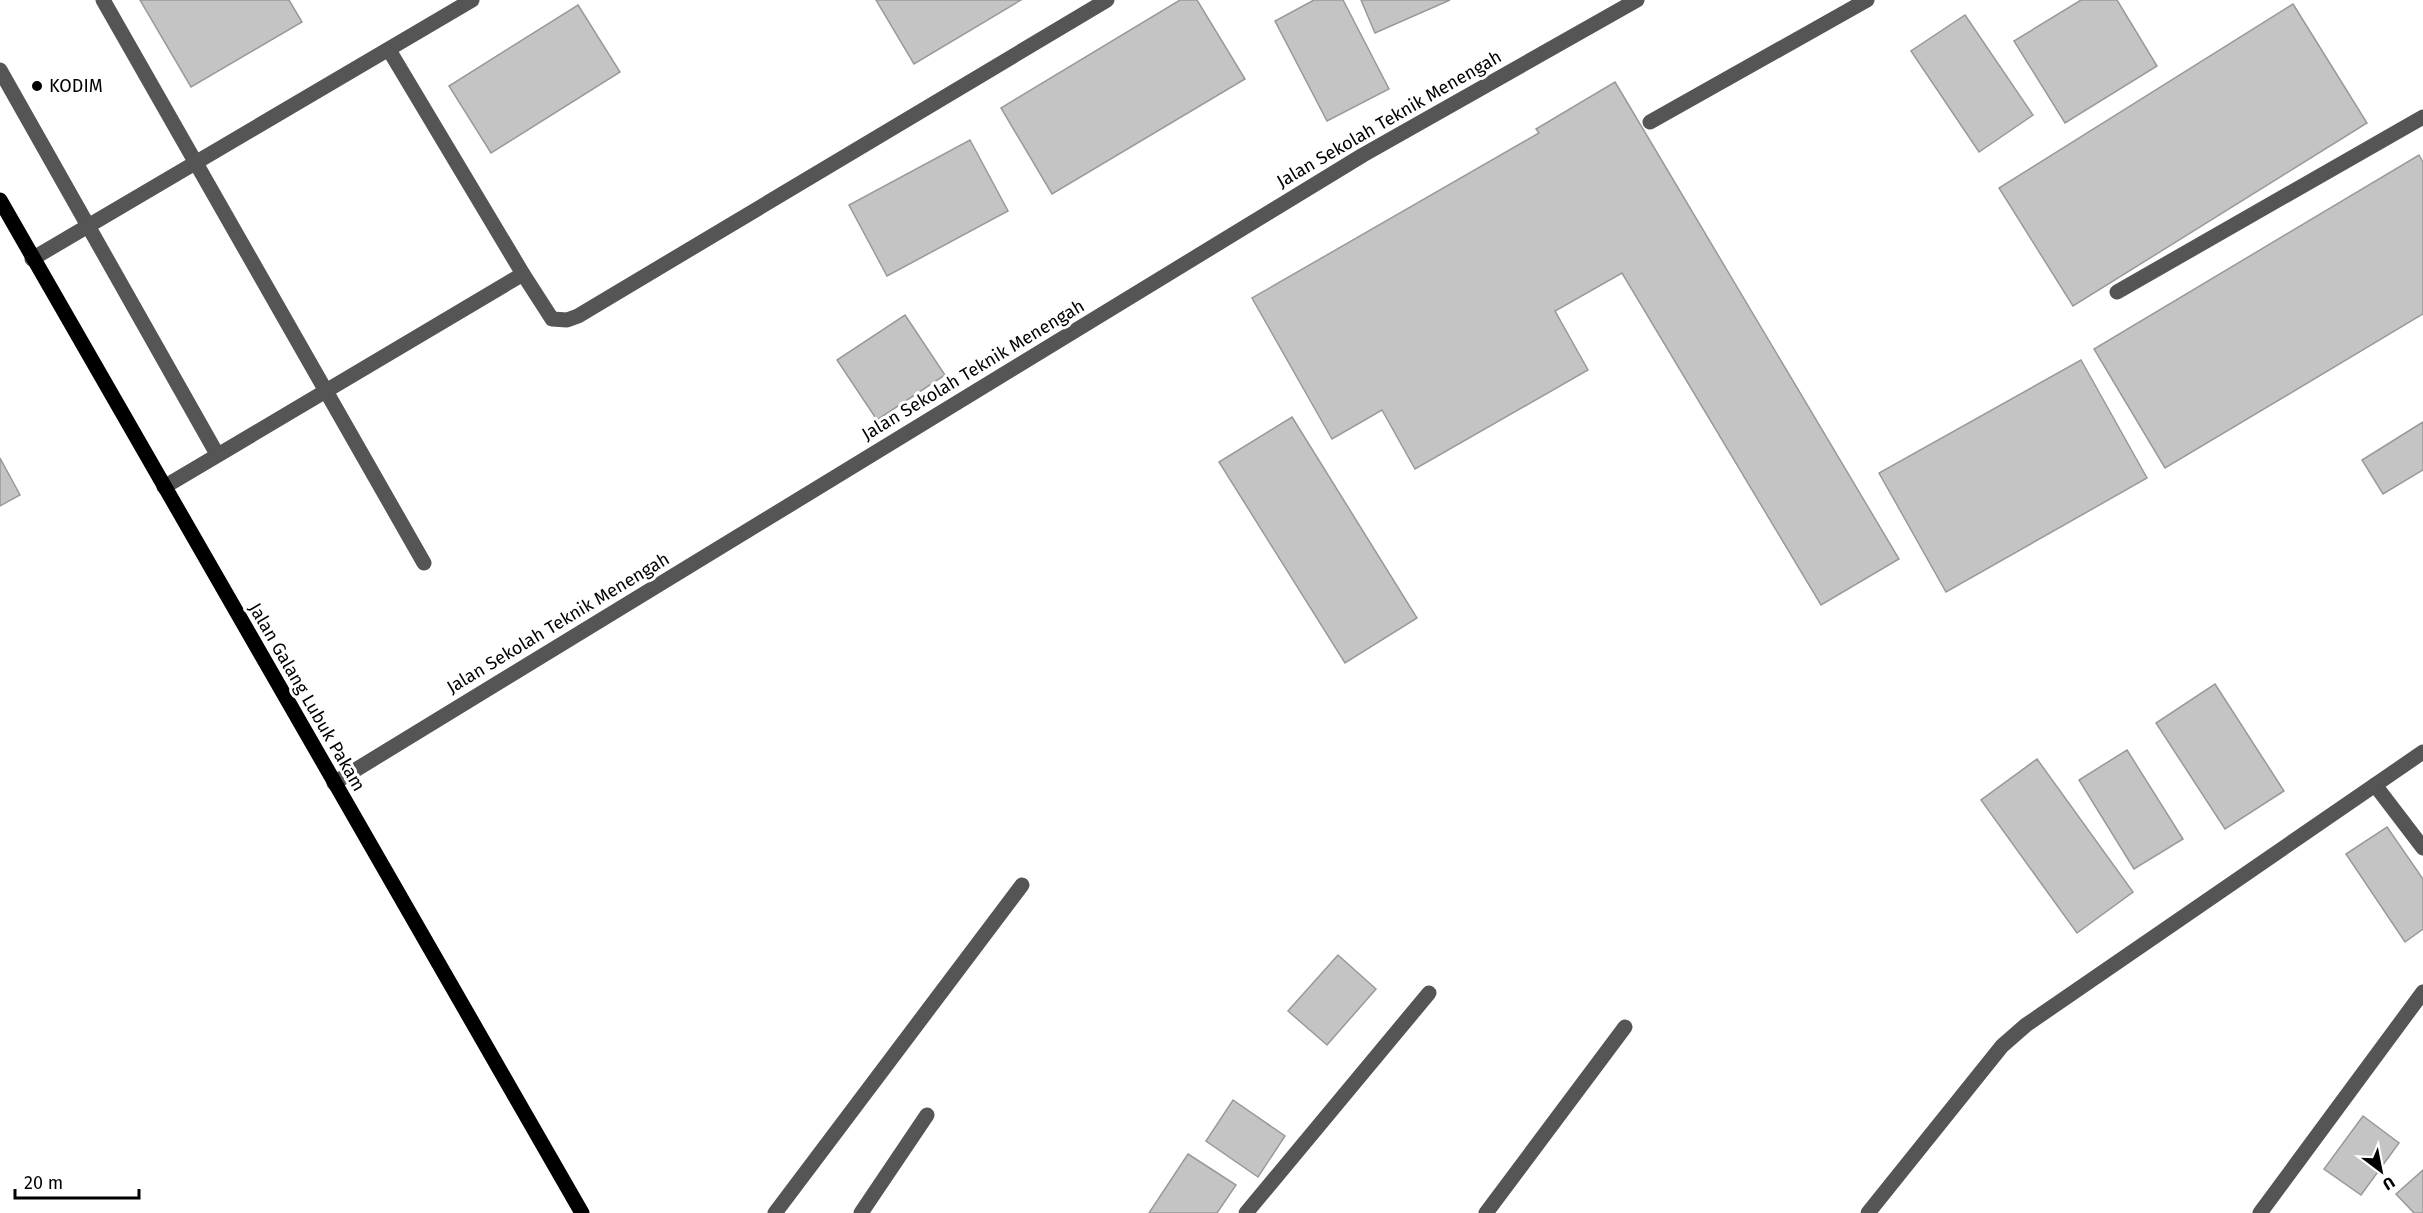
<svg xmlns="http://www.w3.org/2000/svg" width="2423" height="1213" font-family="'Fira Sans',sans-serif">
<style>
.building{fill:#c4c4c4;stroke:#999;stroke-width:1.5}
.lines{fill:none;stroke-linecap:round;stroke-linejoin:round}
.minor{stroke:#555;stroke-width:15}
.major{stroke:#000;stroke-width:15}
.poi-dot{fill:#000;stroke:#fff;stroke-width:2}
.labels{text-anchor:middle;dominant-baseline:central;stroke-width:6;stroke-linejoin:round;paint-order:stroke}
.poi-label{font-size:18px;fill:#000;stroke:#fff;text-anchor:start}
.street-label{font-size:18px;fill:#000;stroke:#fff}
</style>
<rect width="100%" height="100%" fill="#fff"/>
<!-- building -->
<g class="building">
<polygon points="140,0 289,0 302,22 191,87"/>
<polygon points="876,0 1021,0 914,64"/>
<polygon points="1180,0 1197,0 1245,79 1052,194 1001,108"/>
<polygon points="1314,0 1343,0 1389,89 1327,121 1275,21"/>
<polygon points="1361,0 1450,0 1375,33"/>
<polygon points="2081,0 2117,0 2157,66 2065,123 2014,41"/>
<polygon points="2293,4 2367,123 2073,306 1999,188"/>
<polygon points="578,5 620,72 491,153 449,86"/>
<polygon points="1965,15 2033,115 1979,152 1911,51"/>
<polygon points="1615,82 1899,559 1821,605 1622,273 1555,311 1588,370 1415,469 1382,410 1332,439 1252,298 1539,133 1536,129"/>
<polygon points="970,140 1008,211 887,276 849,205"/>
<polygon points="2419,155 2423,162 2423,314 2165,468 2094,349"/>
<polygon points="905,315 945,375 877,420 837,360"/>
<polygon points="2081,360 2147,478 1946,592 1879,473"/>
<polygon points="1292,417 1417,618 1345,663 1219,462"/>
<polygon points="2423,422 2423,470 2383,494 2362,460"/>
<polygon points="0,458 20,495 0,506"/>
<polygon points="2215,684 2284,791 2225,829 2156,723"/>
<polygon points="2127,750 2183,839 2134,869 2079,780"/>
<polygon points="2037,759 2133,892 2077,933 1981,800"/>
<polygon points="2387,827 2423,879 2423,929 2405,942 2346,854"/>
<polygon points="1338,955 1376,989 1327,1045 1288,1011"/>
<polygon points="1233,1100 1285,1136 1258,1177 1206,1141"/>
<polygon points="2363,1116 2399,1143 2361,1195 2324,1169"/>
<polygon points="1188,1154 1236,1185 1217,1213 1149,1213"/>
<polygon points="2423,1170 2423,1213 2414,1213 2396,1194"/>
</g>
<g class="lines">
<!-- minor -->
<g class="minor">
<polyline points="103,0 424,563"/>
<polyline points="389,50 523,274"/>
<polyline points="0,70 217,454"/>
<polyline points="1650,122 1867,0"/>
<polyline points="32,259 472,0"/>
<polyline points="2117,292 2423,117"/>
<polyline points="164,487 523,274 552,319 567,320 578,316 1107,0"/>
<polyline points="334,783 1363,155 1637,0"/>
<polyline points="2375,785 2423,848"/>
<polyline points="775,1213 1022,885"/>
<polyline points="861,1213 927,1115"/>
<polyline points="1246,1213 1429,993"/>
<polyline points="1486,1213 1625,1027"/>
<polyline points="1868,1213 2002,1046 2026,1025 2423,752"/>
<polyline points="2260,1213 2423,992"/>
</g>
<!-- major -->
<polyline class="major" points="0,200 582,1213"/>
</g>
<!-- markers -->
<circle class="poi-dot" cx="37" cy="86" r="6"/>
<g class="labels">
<!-- poi labels -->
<g class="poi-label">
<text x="49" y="86">KODIM</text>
</g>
<!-- street labels -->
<g class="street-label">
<text transform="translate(1389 119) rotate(-30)">Jalan Sekolah Teknik Menengah</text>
<text transform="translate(973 370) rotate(-31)">Jalan Sekolah Teknik Menengah</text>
<text transform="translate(558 623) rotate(-31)">Jalan Sekolah Teknik Menengah</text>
<text transform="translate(307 697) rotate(60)">Jalan Galang Lubuk Pakam</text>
</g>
</g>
<!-- north arrow -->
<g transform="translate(2381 1171) rotate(148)" stroke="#ffffff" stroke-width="4.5" paint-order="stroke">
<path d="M0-4.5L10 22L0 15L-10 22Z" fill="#000000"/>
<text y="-9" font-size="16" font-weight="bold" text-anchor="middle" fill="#000000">U</text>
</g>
<!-- scale -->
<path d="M15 1189v9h124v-9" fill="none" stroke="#000000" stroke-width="3"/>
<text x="24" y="1189" font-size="18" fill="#000000" stroke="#ffffff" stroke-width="4.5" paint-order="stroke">20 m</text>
</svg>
